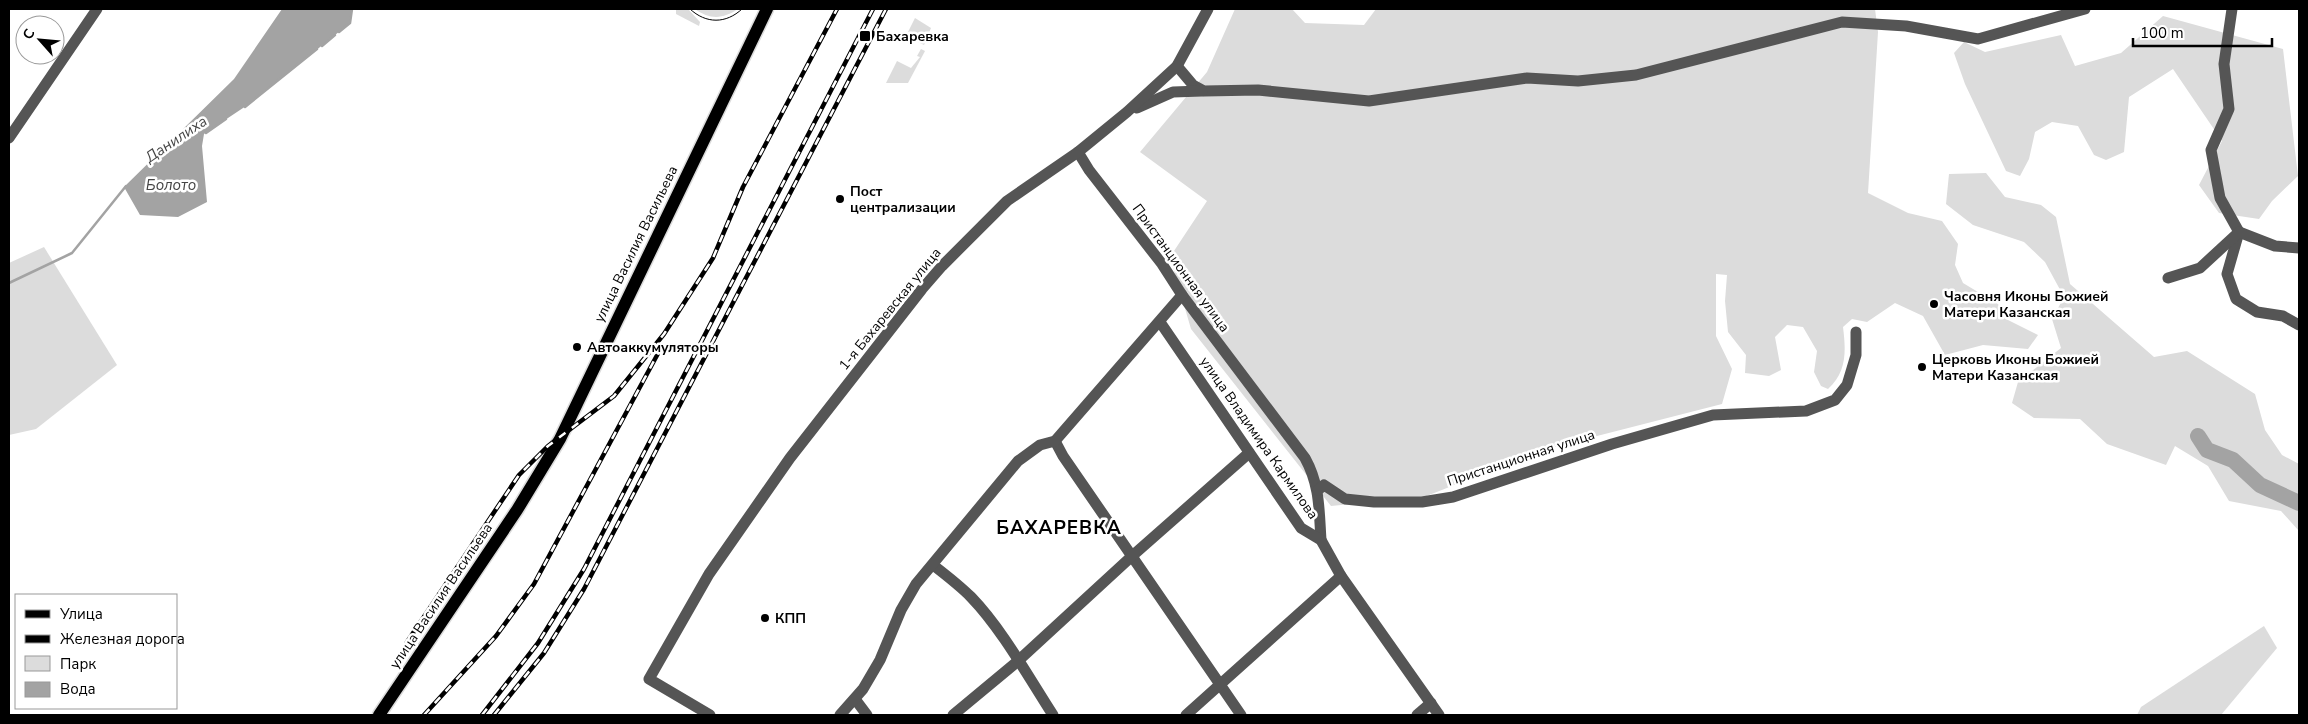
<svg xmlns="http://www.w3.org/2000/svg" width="2308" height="724" font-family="'Nunito Sans',sans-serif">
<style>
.green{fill:#dcdcdc}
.water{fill:#a3a3a3}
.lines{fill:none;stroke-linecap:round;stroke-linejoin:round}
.stream{stroke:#a3a3a3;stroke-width:2.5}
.river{stroke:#a3a3a3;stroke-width:16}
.major-casing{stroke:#dbdbdb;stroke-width:15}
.minor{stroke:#555;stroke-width:11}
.major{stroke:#000;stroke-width:12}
.tram{stroke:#000;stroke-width:1}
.rail-casing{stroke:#000;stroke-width:4.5}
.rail{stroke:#fff;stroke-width:2.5;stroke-dasharray:8;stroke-linecap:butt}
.poi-dot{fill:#000;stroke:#fff;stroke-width:2}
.labels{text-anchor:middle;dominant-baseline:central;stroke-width:5;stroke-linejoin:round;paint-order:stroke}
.poi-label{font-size:14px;font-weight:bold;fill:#000;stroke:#fff;text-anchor:start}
.street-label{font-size:14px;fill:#000;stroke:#fff}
.water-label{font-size:15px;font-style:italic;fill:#444;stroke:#fff}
.district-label{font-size:19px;font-weight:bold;letter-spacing:1px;fill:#000;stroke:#fff}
</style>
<rect width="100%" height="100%" fill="#fff"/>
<!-- green -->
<g class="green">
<polygon points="676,9 688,9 700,22 699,26 676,14"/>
<path d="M 695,9 L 738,9 C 723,19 710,20 695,9 Z"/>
<path d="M 1235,9 L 1292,9 L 1305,23 L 1364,25 L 1376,9 L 1875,9 L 1878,32 L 1868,193 L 1908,213 L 1942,221 L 1958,244 L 1955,265 L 1963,283 L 1998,304 L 2006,319 L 2038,335 L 2028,349 L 1983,345 L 1945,355 L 1923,316 L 1895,303 L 1867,322 L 1852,319 L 1843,327 C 1846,351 1847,372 1828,389 L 1821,386 L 1814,372 L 1817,351 L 1803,327 L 1787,325 L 1775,337 L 1781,370 L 1769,376 L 1745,373 L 1746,355 L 1728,332 L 1725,301 L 1727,275 L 1716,274 L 1716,336 L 1732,369 L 1722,404 L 1554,447 L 1504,470 L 1480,475 L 1424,497 L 1331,506 L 1191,329 L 1170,257 L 1207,201 L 1140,152 L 1207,72 Z"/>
<polygon points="2163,16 2283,49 2298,176 2272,201 2259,219 2219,213 2199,185 2222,141 2173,69 2129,97 2124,152 2106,160 2094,155 2078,126 2052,122 2035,132 2029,159 2020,176 2006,171 1965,84 1954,53 1964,42 1985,52 2061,35 2075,66 2121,53"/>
<polygon points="915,18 931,28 924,45 906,36"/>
<polygon points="921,49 925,51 908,83 886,83 897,61 911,68 920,57 917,56"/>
<polygon points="1986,173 2005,197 2041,205 2056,217 2070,284 2154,357 2187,351 2255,394 2265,430 2282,455 2299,464 2299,531 2281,511 2229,501 2208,466 2175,446 2166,465 2107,444 2080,419 2034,418 2012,403 2018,382 2061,348 2052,319 2064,297 2045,262 2024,242 1973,225 1946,204 1949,174"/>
<polygon points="44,247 117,365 36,429 9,435 9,263"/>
<polygon points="2264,626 2277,648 2221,715 2137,715 2141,707"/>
</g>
<!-- water -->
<polygon class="water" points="282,9 352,9 350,23 249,104 204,134 202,146 207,202 178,217 140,215 124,187 234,79"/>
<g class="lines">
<!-- stream -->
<g class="stream">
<polyline points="339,32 350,23 352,9"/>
<polyline points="322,46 335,35"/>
<polyline points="245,107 317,49"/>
<polyline points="206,133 226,119"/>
<polyline points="9,283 72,253 126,186"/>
</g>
<!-- river -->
<polyline class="river" points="2198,436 2207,450 2233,460 2260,485 2299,503"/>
<!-- major casing -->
<g class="major-casing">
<polyline id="major" points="379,715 517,510 560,439 767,9"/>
</g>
<!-- minor -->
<g class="minor">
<polyline points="2232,9 2224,64 2229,109 2211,150 2220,198 2239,232 2227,274 2236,299 2257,312 2283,316 2299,325"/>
<polyline points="1177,66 1193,85 1204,91 1258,90 1369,101 1527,78 1578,81 1636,75 1842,22 1906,26 1978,39 2085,9"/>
<polyline points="1137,108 1173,92 1202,91"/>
<polyline points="9,138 97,9"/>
<path d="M 1078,152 L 1089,170 L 1162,264 L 1182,295 L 1305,458 C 1320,485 1319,510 1321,540"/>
<polyline points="2168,278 2200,268 2239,232 2275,246 2299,248"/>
<polyline points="1160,322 1301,528 1321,540 1341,576 1439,715"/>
<polyline points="1055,441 1063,456 1241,715"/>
<polyline points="1318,490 1324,485 1345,499 1374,502 1422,502 1453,497 1612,444 1713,415 1806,411 1835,400 1847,385 1856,355 1856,332"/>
<path d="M 933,565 C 946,575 959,585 971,597 C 1002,629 1029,678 1053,715"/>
<polyline points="855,699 867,715"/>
<polyline points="710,715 649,679 709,574 739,531 790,458 922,289 942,266 1007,201 1078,152 1127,112 1177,66 1208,9"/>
<polyline points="840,715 863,689 880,660 901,610 916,584 1018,461 1040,445 1055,441 1182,295"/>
<polyline points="953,715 1018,661 1131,557 1249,453"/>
<polyline points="1186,715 1341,576"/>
<polyline points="1417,715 1431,703"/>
</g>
<!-- major -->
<use href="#major" class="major"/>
<!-- tram -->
<path class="tram" d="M 690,9 C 706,24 726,24 742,9"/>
<!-- rail casing -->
<g class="rail-casing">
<g id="rail">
<polyline points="407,642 519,475 548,446 614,396 664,334 713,258 743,187 837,9"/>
<polyline points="424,715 496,636 534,584 662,346"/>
<polyline points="482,715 538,643 584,569 873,9"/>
<polyline points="494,715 544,653 584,589 886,9"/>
</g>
</g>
<!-- rail -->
<use href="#rail" class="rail"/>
</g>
<!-- markers -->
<g class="poi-dot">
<rect x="859" y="30" width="12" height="12" rx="2.5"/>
<circle cx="840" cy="199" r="5"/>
<circle cx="1934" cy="304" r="5"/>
<circle cx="577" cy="347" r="5"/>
<circle cx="1922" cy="367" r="5"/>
<circle cx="765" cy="618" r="5"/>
</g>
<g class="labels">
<!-- poi labels -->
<g class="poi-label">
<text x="876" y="36">Бахаревка</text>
<text x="850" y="191">Пост<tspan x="850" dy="16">централизации</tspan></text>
<text x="1944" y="296">Часовня Иконы Божией<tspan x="1944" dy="16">Матери Казанская</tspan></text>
<text x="587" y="347">Автоаккумуляторы</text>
<text x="1932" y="359">Церковь Иконы Божией<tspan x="1932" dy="16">Матери Казанская</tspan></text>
<text x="775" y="618">КПП</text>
</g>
<!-- street labels -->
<g class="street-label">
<text transform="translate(636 244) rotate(-64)">улица Василия Васильева</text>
<text transform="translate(1181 268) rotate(54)">Пристанционная улица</text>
<text transform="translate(890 309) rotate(-51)">1-я Бахаревская улица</text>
<text transform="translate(1259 438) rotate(55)">улица Владимира Кармилова</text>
<text transform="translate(1521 458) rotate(-18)">Пристанционная улица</text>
<text transform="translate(441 596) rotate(-56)">улица Василия Васильева</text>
</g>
<!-- water labels -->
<g class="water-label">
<text transform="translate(176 139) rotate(-34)">Данилиха</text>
<text x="171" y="185">Болото</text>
</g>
<!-- district labels -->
<g class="district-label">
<text x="1059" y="528">БАХАРЕВКА</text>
</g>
</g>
<!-- border -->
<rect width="2308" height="724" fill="none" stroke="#000000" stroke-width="20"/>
<!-- legend -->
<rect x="15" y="594" width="162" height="115" fill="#ffffff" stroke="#999999"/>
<rect x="25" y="610" width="25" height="8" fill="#000000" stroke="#999999"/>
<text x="60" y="619" font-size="15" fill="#000000">Улица</text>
<rect x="25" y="635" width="25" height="8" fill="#000000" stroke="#999999"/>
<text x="60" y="644" font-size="15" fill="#000000">Железная дорога</text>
<rect x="25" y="656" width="25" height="15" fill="#dcdcdc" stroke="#999999"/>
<text x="60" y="669" font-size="15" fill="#000000">Парк</text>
<rect x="25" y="682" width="25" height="15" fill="#a3a3a3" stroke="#999999"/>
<text x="60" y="694" font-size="15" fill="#000000">Вода</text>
<!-- north arrow -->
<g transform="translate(40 40) rotate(297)"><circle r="24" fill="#ffffff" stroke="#999999"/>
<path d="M0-4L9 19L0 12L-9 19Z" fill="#000000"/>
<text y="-8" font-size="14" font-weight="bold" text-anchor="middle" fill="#000000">С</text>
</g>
<!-- scale -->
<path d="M2133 38v8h139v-8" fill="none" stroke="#000000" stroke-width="2.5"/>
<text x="2140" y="38" font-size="15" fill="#000000" stroke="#ffffff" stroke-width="4" paint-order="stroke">100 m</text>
</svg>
